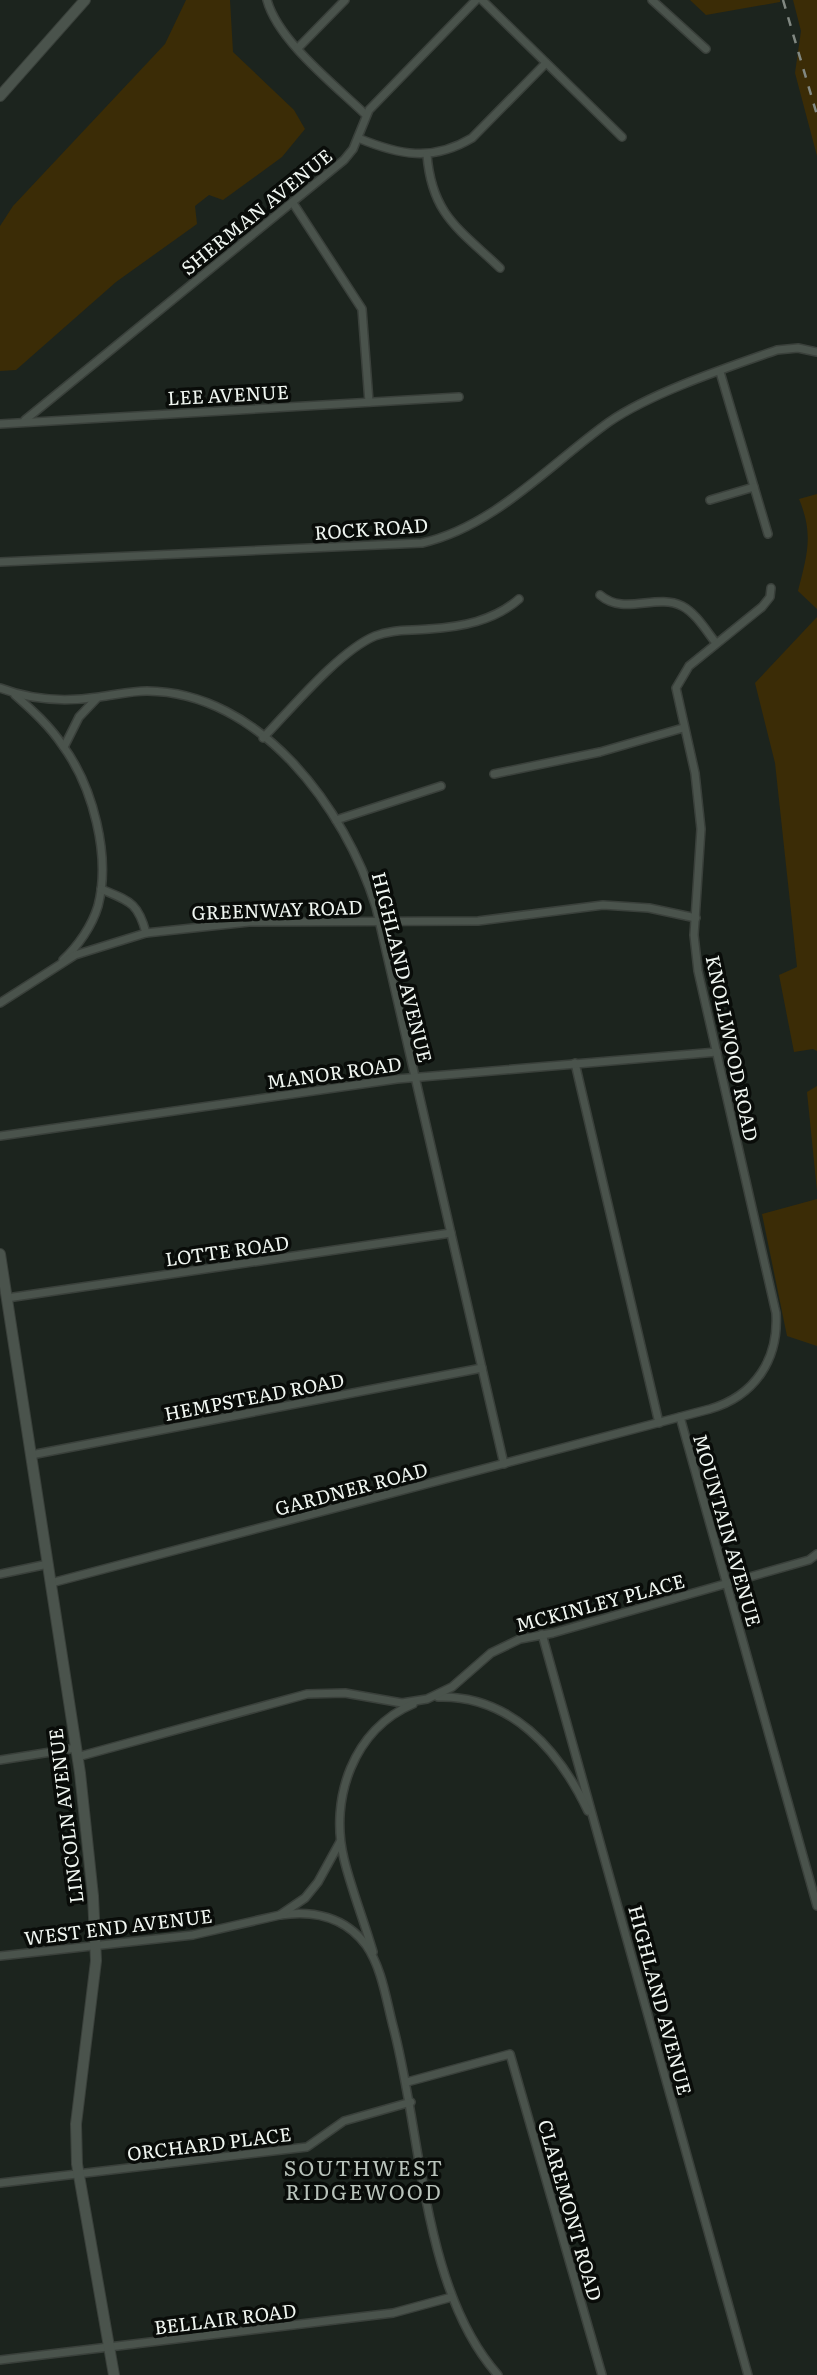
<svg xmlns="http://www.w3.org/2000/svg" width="817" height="2375" font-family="Literata,serif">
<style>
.green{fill:#3b2c06}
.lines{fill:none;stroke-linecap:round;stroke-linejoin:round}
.street-casing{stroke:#3a403b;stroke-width:10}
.secondary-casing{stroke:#3a403b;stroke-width:12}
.street{stroke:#4a534c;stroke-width:7}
.secondary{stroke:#4a534c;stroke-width:10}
.rail{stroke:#828983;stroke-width:2.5;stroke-dasharray:9 9;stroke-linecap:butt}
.labels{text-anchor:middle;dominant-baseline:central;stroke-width:7;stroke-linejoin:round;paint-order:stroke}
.street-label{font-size:19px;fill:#f0f6f1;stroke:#090c09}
.neighbourhood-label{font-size:21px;letter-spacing:2px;fill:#b9c3bb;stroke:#090c09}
</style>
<rect width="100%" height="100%" fill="#1c241e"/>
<!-- green -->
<g class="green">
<polygon points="186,0 230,0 233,52 294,110 305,129 282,157 223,200 209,195 195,206 197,224 116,282 16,370 0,371 0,226 13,206 165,44"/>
<polygon points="690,0 780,0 780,2 706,15"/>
<polygon points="793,0 817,0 817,156 795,73 801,31"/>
<path d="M 817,494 L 817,609 L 798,591 C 807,555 814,535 799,499 Z"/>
<polygon points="817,617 817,1051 813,1049 794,1052 779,975 797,967 775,763 755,683"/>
<polygon points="817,1086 817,1191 807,1092"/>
<polygon points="817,1199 817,1346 787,1336 762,1214"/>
</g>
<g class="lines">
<!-- street casing -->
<g class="street-casing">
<g id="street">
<path d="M 267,0 C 278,41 335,85 366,115"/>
<polyline points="482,0 622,137"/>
<polyline points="652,0 706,49"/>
<polyline points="298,48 345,0"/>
<path d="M 358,138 C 399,155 432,162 472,138 L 546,63"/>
<path d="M 427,155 C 432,215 459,229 500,268"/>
<polyline points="293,203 362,309 369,402"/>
<polyline points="720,372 768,534"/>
<polyline points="25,420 344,160 353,149 369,110 476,0"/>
<polyline points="0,424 459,397"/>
<polyline points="710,500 754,487"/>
<path d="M 0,562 L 422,543 C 494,527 550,464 609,422 C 653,392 726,368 777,350 L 798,348 L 817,352"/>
<path d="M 600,595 C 624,616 656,593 682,606 C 696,613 707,632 716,643"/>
<path d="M 0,688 C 31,700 66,702 99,697 C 115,695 131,691 147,691 C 260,692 345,808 376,907 L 504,1464"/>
<path d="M 15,695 C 32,710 50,726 63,746 C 93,787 111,856 98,906 C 92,926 78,946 63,960"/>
<path d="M 263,738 C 291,709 339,651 375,636 C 392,629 411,631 429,629 C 461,627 494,621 519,599"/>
<polyline points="64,747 79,717 97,698"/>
<polyline points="494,774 600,752 683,728"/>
<polyline points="336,820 441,786"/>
<path d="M 101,889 C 129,901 138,902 146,933"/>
<polyline points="0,1003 75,955 146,933 249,922 478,921 603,905 649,908 696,918"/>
<polyline points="575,1063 659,1423"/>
<polyline points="0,1136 397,1079 717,1052"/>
<polyline points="7,1298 451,1233"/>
<polyline points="680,1417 817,1906"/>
<polyline points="31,1455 482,1368"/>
<polyline points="0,1574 48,1564"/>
<path d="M 51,1583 L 710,1409 C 755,1396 779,1359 776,1313 L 698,971 L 694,935 L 701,829 L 695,773 L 676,688 L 689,666 L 762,607 L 770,597 L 771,588"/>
<polyline points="542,1634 748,2375"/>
<path d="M 438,1697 C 511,1695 559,1750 588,1811"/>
<polyline points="77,1757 307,1694 345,1693 402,1703 427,1699 452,1687 491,1653 520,1639 553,1633 809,1560 817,1554"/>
<polyline points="0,1760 76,1748"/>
<path d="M 280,1915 C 313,1910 345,1917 366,1945 C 382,1968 386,1999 393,2026 C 422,2134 422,2290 498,2375"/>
<path d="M 373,1952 C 364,1921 351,1888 344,1859 C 329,1798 354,1729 413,1704"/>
<polyline points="0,1956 193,1935 280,1915 305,1898 318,1882 340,1842"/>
<polyline points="407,2082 510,2054 602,2375"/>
<polyline points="0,2183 307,2147 344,2121 411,2102"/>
<polyline points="0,2360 393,2313 452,2297"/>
</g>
</g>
<!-- secondary casing -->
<g class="secondary-casing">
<g id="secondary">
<polyline points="0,96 85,0"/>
<polyline points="0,1254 80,1773 93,1896 96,1961 76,2124 77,2164 114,2375"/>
</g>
</g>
<!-- street -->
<use href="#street" class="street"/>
<!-- secondary -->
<use href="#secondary" class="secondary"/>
<!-- rail -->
<polyline class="rail" points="783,0 817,115"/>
</g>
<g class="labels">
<!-- street labels -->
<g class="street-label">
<text transform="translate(256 211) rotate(-39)">SHERMAN AVENUE</text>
<text transform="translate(228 394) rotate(-3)">LEE AVENUE</text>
<text transform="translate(371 528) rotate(-4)">ROCK ROAD</text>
<text transform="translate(277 909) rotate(-2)">GREENWAY ROAD</text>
<text transform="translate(403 967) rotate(76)">HIGHLAND AVENUE</text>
<text transform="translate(733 1048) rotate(78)">KNOLLWOOD ROAD</text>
<text transform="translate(334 1072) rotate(-8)">MANOR ROAD</text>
<text transform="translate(227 1250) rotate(-8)">LOTTE ROAD</text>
<text transform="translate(254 1396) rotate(-11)">HEMPSTEAD ROAD</text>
<text transform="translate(351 1488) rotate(-15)">GARDNER ROAD</text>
<text transform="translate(728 1530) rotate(74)">MOUNTAIN AVENUE</text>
<text transform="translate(600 1602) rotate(-15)">MCKINLEY PLACE</text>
<text transform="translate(65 1816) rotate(-97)">LINCOLN AVENUE</text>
<text transform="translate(118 1926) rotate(-7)">WEST END AVENUE</text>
<text transform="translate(661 2000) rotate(75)">HIGHLAND AVENUE</text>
<text transform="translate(209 2143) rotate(-7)">ORCHARD PLACE</text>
<text transform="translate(571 2210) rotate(74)">CLAREMONT ROAD</text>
<text transform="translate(225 2318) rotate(-7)">BELLAIR ROAD</text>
</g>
<!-- neighbourhood labels -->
<g class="neighbourhood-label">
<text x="364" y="2166">SOUTHWEST<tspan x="364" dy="24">RIDGEWOOD</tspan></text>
</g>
</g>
</svg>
